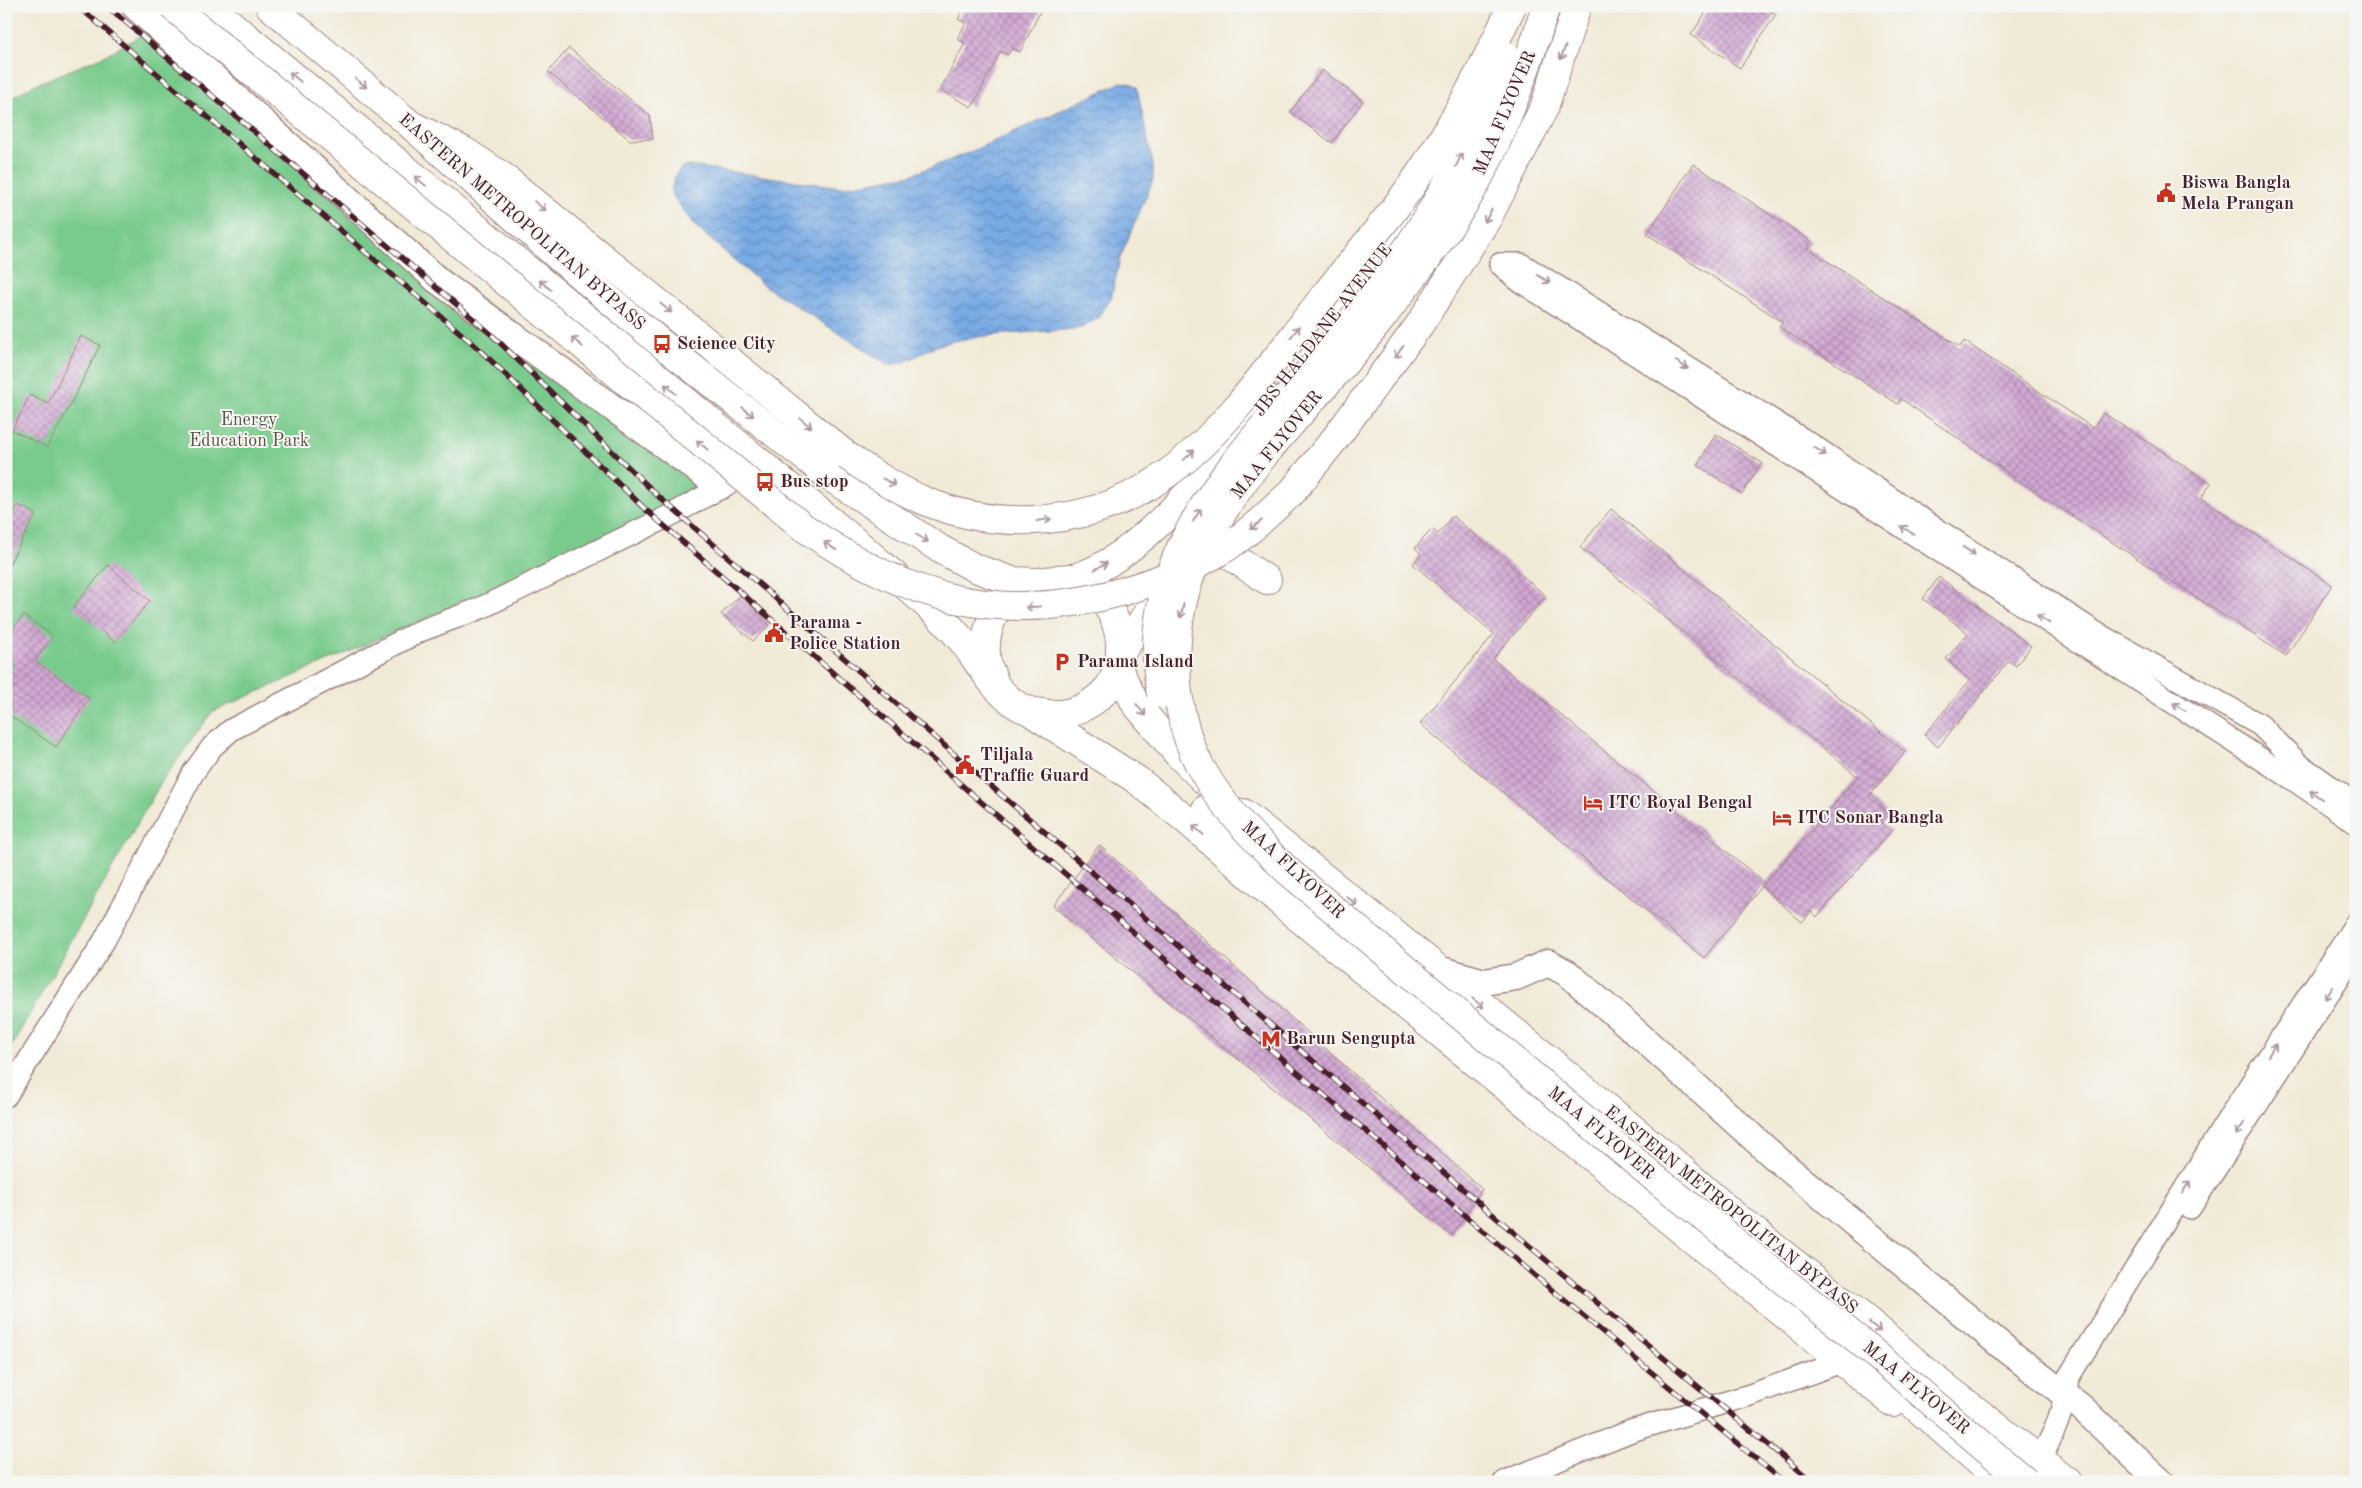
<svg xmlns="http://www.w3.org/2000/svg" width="2362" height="1488" font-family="'Old Standard TT',serif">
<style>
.park{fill:#79cb8d;stroke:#62755c}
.water{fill:url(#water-waves);stroke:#616488}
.building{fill:url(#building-cross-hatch)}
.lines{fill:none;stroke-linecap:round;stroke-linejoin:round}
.minor-casing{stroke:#9e8481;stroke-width:24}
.tertiary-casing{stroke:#9e8481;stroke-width:29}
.primary-casing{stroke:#9e8481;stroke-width:30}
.motorway-casing{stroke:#9e8481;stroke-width:30}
.minor{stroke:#fff;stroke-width:21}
.tertiary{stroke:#fff;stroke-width:26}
.primary{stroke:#fff;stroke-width:28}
.motorway{stroke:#fff;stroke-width:28}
.rail-casing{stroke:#4a1f2b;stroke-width:5.5}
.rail{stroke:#f6f6f2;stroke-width:4;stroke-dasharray:11;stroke-linecap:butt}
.motorway-bridge-casing{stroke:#9e8481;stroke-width:30;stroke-linecap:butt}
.motorway-bridge{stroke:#fff;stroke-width:28}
.oneway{stroke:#ae9aa0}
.labels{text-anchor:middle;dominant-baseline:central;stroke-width:4;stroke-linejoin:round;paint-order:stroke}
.street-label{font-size:18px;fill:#4a1f2b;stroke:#f6f6f2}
.poi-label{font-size:18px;font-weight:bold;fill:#4a1f2b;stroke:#f6f6f2;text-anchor:start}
.park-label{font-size:18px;fill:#585348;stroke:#f6f6f2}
</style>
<defs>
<pattern id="water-waves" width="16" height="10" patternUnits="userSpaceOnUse" patternTransform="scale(1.25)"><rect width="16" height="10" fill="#78aae4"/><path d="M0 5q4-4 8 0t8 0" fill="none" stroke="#648ab9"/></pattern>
<pattern id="building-cross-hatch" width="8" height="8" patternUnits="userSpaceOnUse" patternTransform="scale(1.25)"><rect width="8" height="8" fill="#d2a9d4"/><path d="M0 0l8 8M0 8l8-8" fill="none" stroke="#ac89ac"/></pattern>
</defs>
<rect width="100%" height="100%" fill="#f6f6f2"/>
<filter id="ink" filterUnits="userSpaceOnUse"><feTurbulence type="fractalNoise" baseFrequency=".02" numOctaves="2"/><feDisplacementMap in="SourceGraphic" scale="10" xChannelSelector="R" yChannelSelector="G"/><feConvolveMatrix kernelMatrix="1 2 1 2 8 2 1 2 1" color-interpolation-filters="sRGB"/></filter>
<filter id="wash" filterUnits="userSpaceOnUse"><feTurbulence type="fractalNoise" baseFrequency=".0096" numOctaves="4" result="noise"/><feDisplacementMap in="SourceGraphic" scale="20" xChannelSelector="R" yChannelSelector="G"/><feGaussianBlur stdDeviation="1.12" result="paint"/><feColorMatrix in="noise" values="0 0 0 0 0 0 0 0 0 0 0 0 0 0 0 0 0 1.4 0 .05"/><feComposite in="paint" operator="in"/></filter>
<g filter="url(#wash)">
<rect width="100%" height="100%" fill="#f1ead7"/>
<!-- park -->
<polygon class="park" points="155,28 697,480 699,494 569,551 449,608 212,712 160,784 6,1056 6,101 32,86 102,57"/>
<!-- water -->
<path class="water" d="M 1122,82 L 1132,84 L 1137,88 L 1153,165 L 1153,180 L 1120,258 L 1111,299 L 1098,318 L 1081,328 C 1036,334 977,332 936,346 C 918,353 907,366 887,364 L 762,284 L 694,225 L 672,195 L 671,189 L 677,173 L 682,167 L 689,166 L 841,187 L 911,175 L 968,153 Z"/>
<g id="blocks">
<!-- building -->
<g class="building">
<polygon points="965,6 1043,6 1020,52 1012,48 1008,55 1001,51 972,107 940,90 965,43 957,39 966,23 958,19"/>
<polygon points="1710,6 1763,6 1776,14 1740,68 1691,35"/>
<polygon points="569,48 650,116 653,139 630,140 548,72"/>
<polygon points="1322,70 1363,101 1332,143 1290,112"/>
<polygon points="1693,164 1811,241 1807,248 1960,347 1964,341 2093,428 2103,413 2211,483 2201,498 2332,585 2286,656 2046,499 1901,399 1898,404 1779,327 1783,322 1647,234"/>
<polygon points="81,336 100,345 72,402 47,447 12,430 30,395 48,404"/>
<polygon points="1716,434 1762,463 1742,494 1697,465"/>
<polygon points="18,505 36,514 6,570 6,528"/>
<polygon points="1611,509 1905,752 1869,797 1889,814 1882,823 1891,831 1817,917 1811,911 1802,922 1762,887 1858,777 1580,547"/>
<polygon points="1453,516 1546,596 1493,659 1765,883 1704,958 1420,724 1494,634 1413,564 1421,554 1415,548 1432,529 1438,534"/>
<polygon points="108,565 150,601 115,642 73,607"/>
<polygon points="1939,577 2031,646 2016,666 2009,661 1938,747 1924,735 1970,680 1946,659 1968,633 1923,599"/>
<polygon points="741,595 770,625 753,641 721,614"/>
<polygon points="23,615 53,636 35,661 89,698 56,747 6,713 6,675 14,664 6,658 6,639"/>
<polygon points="1099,845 1482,1189 1452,1236 1053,906"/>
</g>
</g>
</g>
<g filter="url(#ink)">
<use href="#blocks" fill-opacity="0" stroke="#9e8481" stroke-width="1"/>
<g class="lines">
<!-- minor casing -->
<g class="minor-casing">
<g id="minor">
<path d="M 1500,264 L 1518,280 C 1778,443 2032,614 2291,778 L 2356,823"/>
<polyline points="1500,264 1521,264 1809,443 1932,526 2098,634 2260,725 2300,765 2356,804"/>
<polyline points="6,1096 104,941 193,773 212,747 231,730 420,631 481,608 671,515 733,481"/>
<polyline points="2190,1208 2356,952"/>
<path d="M 2039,1458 C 2056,1434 2064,1408 2068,1378 L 2231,1114 L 2356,923"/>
<polyline points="1504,1482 1631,1431 1750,1395 1844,1361"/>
</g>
</g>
<!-- tertiary casing -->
<g class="tertiary-casing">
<g id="tertiary">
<polyline points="135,6 437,280 720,486"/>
<polyline points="1438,969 1484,982 1516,977 1548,963 1567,973 1629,1026 1778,1160 2009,1352 2081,1407 2161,1482"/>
</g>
</g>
<!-- primary casing -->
<g class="primary-casing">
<g id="primary">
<path d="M 209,6 L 863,548 C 895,577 931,605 960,638 C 975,656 992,687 1010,700 C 1018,707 1030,712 1041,713 C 1067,718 1090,708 1108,688 C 1118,676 1121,657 1120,642 C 1111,552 980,564 986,656 C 986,664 991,673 994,681"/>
<polyline points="270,6 411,125 561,259 662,344 830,477 940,549 975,568 1012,581 1034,582"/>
<polyline points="1338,316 1406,223 1440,160"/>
<polyline points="1205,539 1267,580"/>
<path d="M 1057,579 C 1064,578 1073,579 1080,576 C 1146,555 1224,452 1269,399"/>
<polyline points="1121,652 1166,586"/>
<polyline points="1118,668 1135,703 1177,753 1208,784"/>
<polyline points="1034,714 1137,780 1184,818 1294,914 1893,1403"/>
<polyline points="1243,813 1438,969 1671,1160 1735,1216 1875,1327 1933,1377 2068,1482"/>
</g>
</g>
<!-- motorway casing -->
<g class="motorway-casing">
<g id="motorway">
<polyline points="411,125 464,151 502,176 847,456"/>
<polyline points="1292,492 1337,436 1420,324 1487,219 1544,108 1577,6"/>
<polyline points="1206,809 1245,856 1331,925"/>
<polyline points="1878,1374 2002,1482"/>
</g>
</g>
<!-- minor -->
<use href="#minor" class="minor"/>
<!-- tertiary -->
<use href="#tertiary" class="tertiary"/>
<!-- primary -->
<use href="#primary" class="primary"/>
<!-- motorway -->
<use href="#motorway" class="motorway"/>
<!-- rail casing -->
<g class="rail-casing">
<g id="rail">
<polyline points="78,6 478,348 645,509 973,795 1540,1280 1784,1482"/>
<polyline points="107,6 491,334 658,496 985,781 1553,1266 1813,1482"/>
</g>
</g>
<!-- rail -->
<use href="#rail" class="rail"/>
<!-- motorway-bridge casing -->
<g class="motorway-bridge-casing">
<g id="motorway-bridge">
<path d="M 172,6 L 803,527 C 907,599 1000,626 1124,591 C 1157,581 1190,569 1219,552 C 1246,536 1269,513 1292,492"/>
<path d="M 1546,6 C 1526,72 1502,139 1467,199 C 1442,240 1411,280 1381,319 C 1345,366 1303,408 1265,454 C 1240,484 1218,517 1201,551 C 1169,614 1167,705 1201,768 C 1223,808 1256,841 1289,872 L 1656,1179 L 1862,1343 L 2026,1482"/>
<path d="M 847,456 C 870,472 894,487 920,499 C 1001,534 1096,526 1168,473 C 1227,430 1277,356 1322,299 C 1346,268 1371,239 1395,208 C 1442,147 1480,76 1512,6"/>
<path d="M 1161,694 C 1138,578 1209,492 1278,409 C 1322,355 1368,304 1408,247 C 1449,188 1480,122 1505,55"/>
</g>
</g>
<!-- motorway-bridge -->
<use href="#motorway-bridge" class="motorway-bridge"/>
</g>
<!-- one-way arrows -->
<defs><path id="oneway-shaft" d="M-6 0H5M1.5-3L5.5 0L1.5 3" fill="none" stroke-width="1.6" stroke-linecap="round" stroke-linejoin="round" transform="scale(1.25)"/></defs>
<g class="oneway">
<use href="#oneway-shaft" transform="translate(1563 53) rotate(109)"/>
<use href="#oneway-shaft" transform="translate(295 77) rotate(-140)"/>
<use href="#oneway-shaft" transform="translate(361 83) rotate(40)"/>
<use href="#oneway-shaft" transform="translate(1459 160) rotate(-65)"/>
<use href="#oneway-shaft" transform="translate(420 181) rotate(-140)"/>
<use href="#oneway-shaft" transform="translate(540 206) rotate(39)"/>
<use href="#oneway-shaft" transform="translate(1488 216) rotate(119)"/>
<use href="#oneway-shaft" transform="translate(1544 279) rotate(32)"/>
<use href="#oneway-shaft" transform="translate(545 285) rotate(-140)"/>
<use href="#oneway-shaft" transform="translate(666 308) rotate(39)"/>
<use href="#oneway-shaft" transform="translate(1295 332) rotate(-52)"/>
<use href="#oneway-shaft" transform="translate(577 342) rotate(-140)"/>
<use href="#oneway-shaft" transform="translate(1399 352) rotate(126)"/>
<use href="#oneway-shaft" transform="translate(1682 365) rotate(32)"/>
<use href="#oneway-shaft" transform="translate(670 389) rotate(-140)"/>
<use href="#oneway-shaft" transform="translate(748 412) rotate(39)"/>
<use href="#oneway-shaft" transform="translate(806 423) rotate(39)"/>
<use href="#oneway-shaft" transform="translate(702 445) rotate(-141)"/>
<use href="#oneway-shaft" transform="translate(1820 451) rotate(34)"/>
<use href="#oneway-shaft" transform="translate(1189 455) rotate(-43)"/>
<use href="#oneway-shaft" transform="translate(889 482) rotate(28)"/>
<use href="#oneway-shaft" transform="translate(1197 515) rotate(-58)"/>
<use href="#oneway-shaft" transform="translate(1044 520) rotate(-8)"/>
<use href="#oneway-shaft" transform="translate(1256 525) rotate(142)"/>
<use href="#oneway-shaft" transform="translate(1907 530) rotate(-148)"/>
<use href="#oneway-shaft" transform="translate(922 538) rotate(32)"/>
<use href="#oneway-shaft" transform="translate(830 546) rotate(-147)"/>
<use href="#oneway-shaft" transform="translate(1969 551) rotate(33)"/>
<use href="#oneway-shaft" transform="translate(1101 566) rotate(-30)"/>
<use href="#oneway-shaft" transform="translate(1033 607) rotate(177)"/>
<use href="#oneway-shaft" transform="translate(1182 611) rotate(103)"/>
<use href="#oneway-shaft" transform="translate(2043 619) rotate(-147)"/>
<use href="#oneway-shaft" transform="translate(2179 707) rotate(-148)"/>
<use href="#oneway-shaft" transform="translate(1141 710) rotate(52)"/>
<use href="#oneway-shaft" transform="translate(2316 795) rotate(-145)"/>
<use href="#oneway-shaft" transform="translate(1198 830) rotate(-139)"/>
<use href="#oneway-shaft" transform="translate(1352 901) rotate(39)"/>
<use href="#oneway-shaft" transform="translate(2329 993) rotate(123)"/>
<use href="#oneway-shaft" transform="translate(1478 1003) rotate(40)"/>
<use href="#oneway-shaft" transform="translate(2272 1050) rotate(-57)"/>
<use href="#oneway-shaft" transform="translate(2240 1129) rotate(123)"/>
<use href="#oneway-shaft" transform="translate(2186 1187) rotate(-58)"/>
<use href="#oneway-shaft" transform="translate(1875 1327) rotate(40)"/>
</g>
</g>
<!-- icons -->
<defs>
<g id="civic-bare" transform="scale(1.5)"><path d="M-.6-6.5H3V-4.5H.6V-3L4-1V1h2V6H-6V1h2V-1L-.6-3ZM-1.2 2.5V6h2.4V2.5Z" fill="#c8321e" stroke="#f6f6f2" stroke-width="2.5" paint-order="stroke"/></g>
<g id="bus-bare" transform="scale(1.5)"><path d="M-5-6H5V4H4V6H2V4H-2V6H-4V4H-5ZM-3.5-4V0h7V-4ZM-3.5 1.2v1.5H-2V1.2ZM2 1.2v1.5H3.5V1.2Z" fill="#c8321e" stroke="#f6f6f2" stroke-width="2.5" paint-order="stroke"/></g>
<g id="parking-bare" transform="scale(1.5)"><path d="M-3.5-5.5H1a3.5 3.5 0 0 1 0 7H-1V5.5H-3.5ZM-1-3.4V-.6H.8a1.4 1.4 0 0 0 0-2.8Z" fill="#c8321e" stroke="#f6f6f2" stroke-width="2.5" paint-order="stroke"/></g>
<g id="hotel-bare" transform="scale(1.5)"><path d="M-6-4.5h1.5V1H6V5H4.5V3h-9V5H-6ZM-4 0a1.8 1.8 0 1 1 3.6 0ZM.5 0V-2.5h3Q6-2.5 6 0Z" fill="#c8321e" stroke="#f6f6f2" stroke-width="2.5" paint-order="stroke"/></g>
<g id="metro-bare" transform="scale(1.5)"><path d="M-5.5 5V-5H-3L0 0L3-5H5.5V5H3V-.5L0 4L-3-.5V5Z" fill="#c8321e" stroke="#f6f6f2" stroke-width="2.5" paint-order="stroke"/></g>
</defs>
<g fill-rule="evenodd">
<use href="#civic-bare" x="2166" y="193"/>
<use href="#bus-bare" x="662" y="344"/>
<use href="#bus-bare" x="765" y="482"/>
<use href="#civic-bare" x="774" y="633"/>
<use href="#parking-bare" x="1062" y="662"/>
<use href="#civic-bare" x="965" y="765"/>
<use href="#hotel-bare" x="1593" y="803"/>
<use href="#hotel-bare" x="1782" y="818"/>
<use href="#metro-bare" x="1271" y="1039"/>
</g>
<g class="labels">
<!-- street labels -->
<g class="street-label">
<text transform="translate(1505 113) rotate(-67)">MAA FLYOVER</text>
<text transform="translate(522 222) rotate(41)">EASTERN METROPOLITAN BYPASS</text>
<text transform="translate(1323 330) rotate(-52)">JBS HALDANE AVENUE</text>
<text transform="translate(1277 445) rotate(-51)">MAA FLYOVER</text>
<text transform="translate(1293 870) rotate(43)">MAA FLYOVER</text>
<text transform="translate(1601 1133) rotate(40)">MAA FLYOVER</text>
<text transform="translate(1731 1210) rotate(39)">EASTERN METROPOLITAN BYPASS</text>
<text transform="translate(1916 1388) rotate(40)">MAA FLYOVER</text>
</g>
<!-- poi labels -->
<g class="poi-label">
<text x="2181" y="183">Biswa Bangla<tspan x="2181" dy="21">Mela Prangan</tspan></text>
<text x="677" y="344">Science City</text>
<text x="780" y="482">Bus stop</text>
<text x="789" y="623">Parama -<tspan x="789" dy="21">Police Station</tspan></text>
<text x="1077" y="662">Parama Island</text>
<text x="980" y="755">Tiljala<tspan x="980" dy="21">Traffic Guard</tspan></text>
<text x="1608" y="803">ITC Royal Bengal</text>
<text x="1797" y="818">ITC Sonar Bangla</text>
<text x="1286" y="1039">Barun Sengupta</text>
</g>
<!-- park labels -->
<g class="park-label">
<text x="249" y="420">Energy<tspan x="249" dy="21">Education Park</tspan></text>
</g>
</g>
<!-- margin -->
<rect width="2362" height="1488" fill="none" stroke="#f6f6f2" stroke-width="25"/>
</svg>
